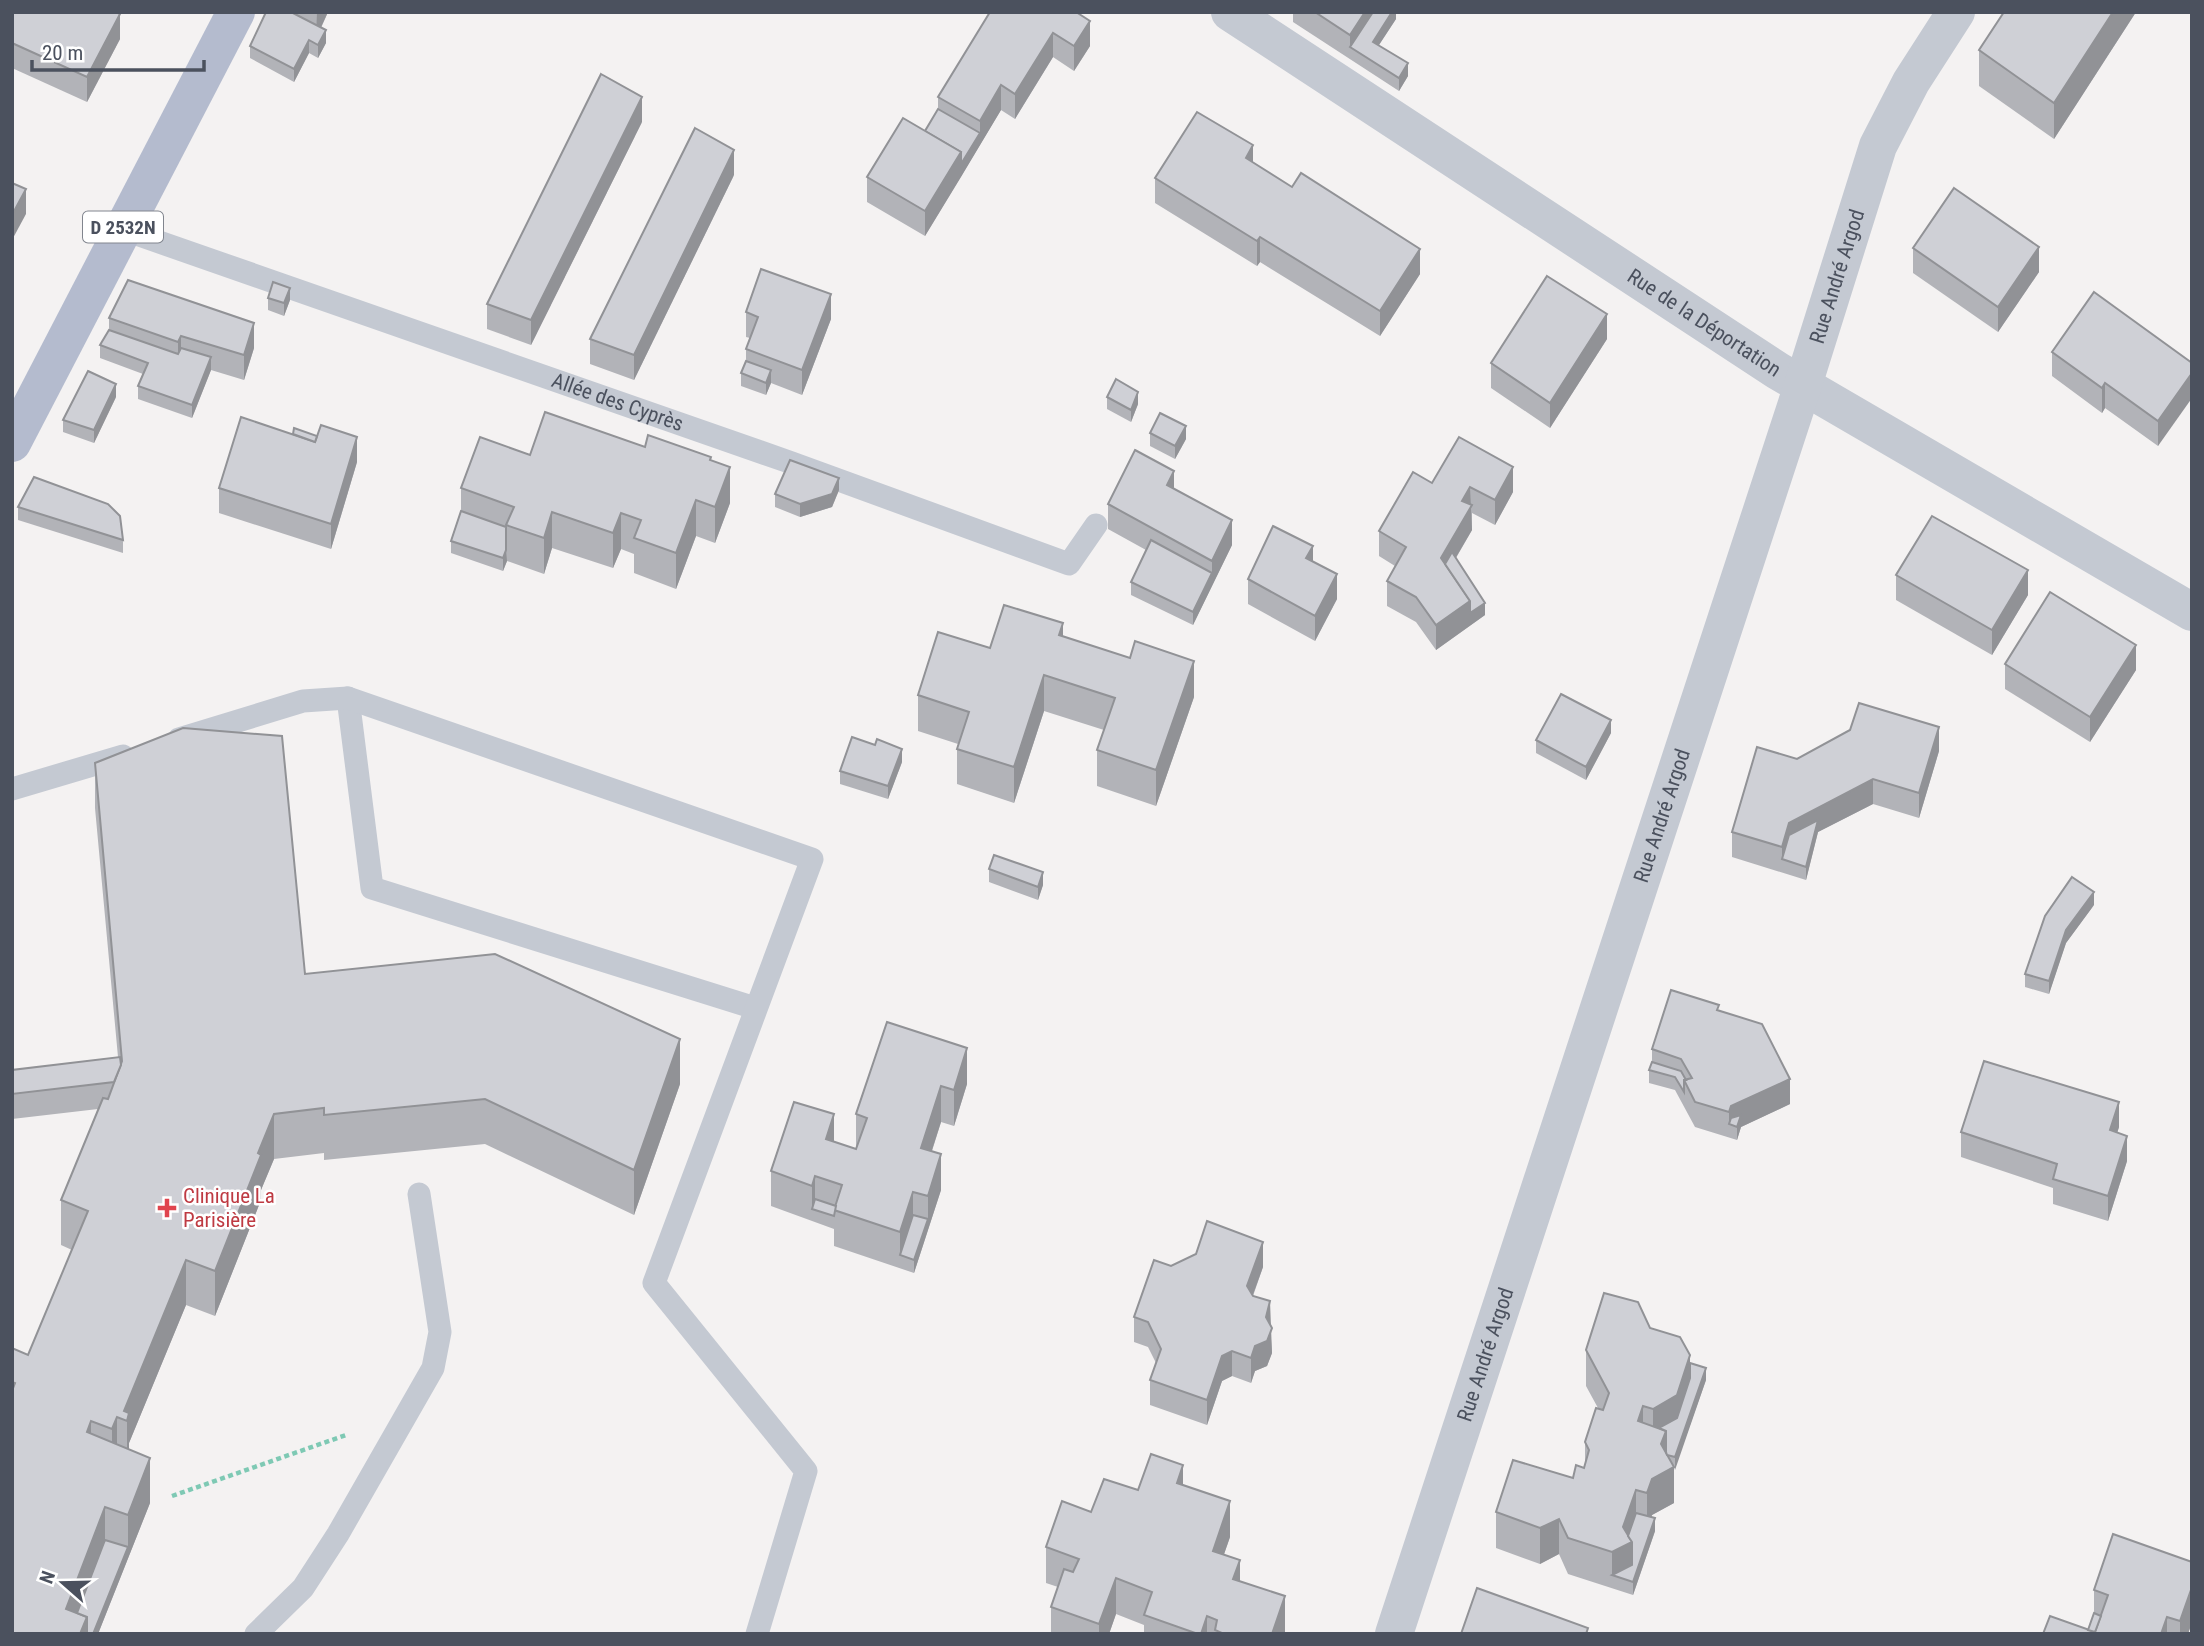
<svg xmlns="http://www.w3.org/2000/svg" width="2204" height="1646" font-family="'Roboto Condensed',sans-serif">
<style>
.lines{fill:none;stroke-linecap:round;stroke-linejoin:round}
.path{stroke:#7ec9b4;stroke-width:4.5;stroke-dasharray:5 3.5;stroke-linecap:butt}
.service{stroke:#c4c9d2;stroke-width:23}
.minor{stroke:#c4c9d2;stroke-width:38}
.primary{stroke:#b4bbce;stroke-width:38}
.wall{fill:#b2b3b8}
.shaded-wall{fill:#919296}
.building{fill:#cfd0d6;stroke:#919296;stroke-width:2}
.health-dot{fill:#e0444e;stroke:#fff;stroke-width:2.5}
.labels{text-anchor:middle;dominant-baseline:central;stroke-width:5;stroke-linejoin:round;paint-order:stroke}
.shield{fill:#fff;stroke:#81858e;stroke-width:2}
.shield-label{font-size:19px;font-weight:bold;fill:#4b515e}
.street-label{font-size:21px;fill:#4b515e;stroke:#fff}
.health-label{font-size:21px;fill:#be3a42;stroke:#fff;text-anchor:start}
</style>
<rect width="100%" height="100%" fill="#f4f2f2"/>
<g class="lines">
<!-- path -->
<polyline class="path" points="172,1496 346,1435"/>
<!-- service -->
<g class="service">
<path id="s1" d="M 122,229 L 792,463 L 1069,564 L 1096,525"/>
<polyline points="348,698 372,888 755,1008"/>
<polyline points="179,739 303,701 348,698 812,859 654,1283 806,1471 757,1634"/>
<polyline points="12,789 123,756"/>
<polyline points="256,1634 303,1588 338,1534 433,1368 440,1332 419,1194"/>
</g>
<!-- minor -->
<g class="minor">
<path id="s2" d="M 1230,12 L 1778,371 L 2192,612"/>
<path id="s3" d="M 1394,1634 L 1803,385 L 1878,146 L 1911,82 L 1956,12"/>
</g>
<!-- primary -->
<polyline class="primary" points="12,443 236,12"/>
</g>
<!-- wall -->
<g class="wall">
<polygon points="266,12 328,12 321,28 326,43 318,58 309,53 294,82 250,58 250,46"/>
<polygon points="1076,12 1090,46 1074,71 1053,57 1015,119 1001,110 925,236 867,202 867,177 925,131 938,109 938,97"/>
<polygon points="1293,12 1396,12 1396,19 1379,45 1408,76 1399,91 1293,22"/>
<polygon points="2004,12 2136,12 2054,139 1979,86 1979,50"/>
<polygon points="12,13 120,39 87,102 12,68"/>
<polygon points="642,122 531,345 487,329 487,304"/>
<polygon points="1253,162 1420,274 1380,336 1260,262 1257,266 1155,203 1155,178"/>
<polygon points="734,175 634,380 590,364 590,339"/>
<polygon points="1913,248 2039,272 1998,332 1913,273"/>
<polygon points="268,298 290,300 284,316 268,310"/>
<polygon points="746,312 831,319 802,395 771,383 766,395 741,386 741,373 746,361 746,349 750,338 746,337"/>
<polygon points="109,318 254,348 244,380 211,370 192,418 138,399 138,386 143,374 100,358 100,345 109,330"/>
<polygon points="1607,339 1550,428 1491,388 1491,363"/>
<polygon points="2052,352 2192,363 2158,446 2105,408 2102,413 2052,376"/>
<polygon points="116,397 94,443 63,432 63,420"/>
<polygon points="1107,397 1138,404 1131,422 1107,409"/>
<polygon points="1150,433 1186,439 1175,459 1150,446"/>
<polygon points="645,447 711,461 730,503 715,543 696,536 676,589 634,573 634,554 621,549 613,568 552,548 544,574 507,561 503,571 451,553 451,541 461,511 461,488 530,455"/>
<polygon points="357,462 331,549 219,513 219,488"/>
<polygon points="1432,483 1513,492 1495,525 1472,513 1472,530 1456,558 1485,615 1436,650 1416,622 1387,606 1387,581 1395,566 1379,556 1379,531"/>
<polygon points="1174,489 1232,545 1193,625 1131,595 1131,582 1146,550 1108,529 1108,504"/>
<polygon points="839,490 832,507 800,517 775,507 775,494"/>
<polygon points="18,507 123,540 123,553 18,520"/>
<polygon points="1313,561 1337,599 1315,641 1248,604 1248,579"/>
<polygon points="1896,575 2028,595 1992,655 1896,600"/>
<polygon points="1063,636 1194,697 1156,806 1097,786 1097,750 1104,730 1044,711 1014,803 957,784 957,749 958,744 918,731 918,695 990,648"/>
<polygon points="2005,664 2136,670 2090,742 2005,689"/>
<polygon points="1611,733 1586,780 1536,753 1536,740"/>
<polygon points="1939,751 1919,818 1873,804 1818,832 1806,880 1732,857 1732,832 1797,759"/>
<polygon points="902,762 888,799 840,784 840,771"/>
<polygon points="95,763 305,974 680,1084 634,1215 485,1144 324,1160 324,1153 274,1159 261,1190 261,1200 215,1316 186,1305 129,1443 129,1450 150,1503 98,1634 12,1634 12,1348 28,1355 72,1250 61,1245 61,1200 98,1109 12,1119 12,1070 118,1057 95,808"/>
<polygon points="989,869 1043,885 1038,900 989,882"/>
<polygon points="2094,905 2066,943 2049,994 2025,987 2025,974"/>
<polygon points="1719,1011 1790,1104 1741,1127 1737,1140 1695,1127 1675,1090 1649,1083 1649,1070 1652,1062 1652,1049"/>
<polygon points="887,1022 967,1084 954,1126 941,1122 932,1151 941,1190 914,1273 834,1246 834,1229 771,1206 771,1171 834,1142 856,1149 856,1114"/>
<polygon points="2119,1127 2117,1133 2127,1161 2108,1221 2053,1204 2053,1188 1961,1157 1961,1132"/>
<polygon points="1171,1266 1263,1267 1253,1296 1270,1325 1272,1353 1267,1366 1255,1371 1251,1383 1232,1376 1222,1381 1207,1425 1150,1405 1150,1380 1156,1363 1148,1347 1134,1342 1134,1317"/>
<polygon points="1650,1328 1690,1363 1706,1380 1674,1470 1674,1503 1652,1515 1651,1517 1655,1531 1633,1595 1568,1574 1559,1554 1540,1564 1496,1548 1496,1512 1573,1478 1584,1468 1585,1463 1585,1442 1598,1408 1586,1386 1586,1350"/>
<polygon points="1183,1485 1230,1537 1224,1554 1240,1581 1285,1632 1284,1634 1144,1634 1144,1625 1116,1614 1109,1634 1051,1634 1051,1607 1058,1587 1046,1583 1046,1547 1091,1512 1138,1490"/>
<polygon points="2192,1562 2192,1622 2188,1634 2043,1634 2088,1630 2094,1613 2094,1590"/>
</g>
<!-- shaded-wall -->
<g class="shaded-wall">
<polygon points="317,12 328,12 316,38"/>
<polygon points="1365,12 1381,12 1350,47 1350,35"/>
<polygon points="1392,12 1396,12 1396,19 1373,54 1373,42"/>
<polygon points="2113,12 2136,12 2054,139 2054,103"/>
<polygon points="120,14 120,39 87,102 87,77"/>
<polygon points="1090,21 1090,46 1074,71 1074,46"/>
<polygon points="326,30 326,43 318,58 318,45"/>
<polygon points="1053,33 1053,57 1015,119 1015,94"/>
<polygon points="309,40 309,53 294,82 294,69"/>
<polygon points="1408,63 1408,76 1399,91 1399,78"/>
<polygon points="1001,85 1001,110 961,177 961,164 980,133 980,121"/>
<polygon points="642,97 642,122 531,345 531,320"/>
<polygon points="1253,145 1253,170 1246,158"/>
<polygon points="734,150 734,175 634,380 634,355"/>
<polygon points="961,152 961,177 925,236 925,211"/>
<polygon points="26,189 26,214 12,240 12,215"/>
<polygon points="1260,237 1260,262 1257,266 1257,241"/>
<polygon points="2039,247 2039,272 1998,332 1998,307"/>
<polygon points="1420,249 1420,274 1380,336 1380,311"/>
<polygon points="290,288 290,300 284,316 284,303"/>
<polygon points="831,294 831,319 802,395 802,370"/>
<polygon points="1607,314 1607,339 1550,428 1550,403"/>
<polygon points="254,323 254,348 244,380 244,355"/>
<polygon points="181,336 181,361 178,367 178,342"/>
<polygon points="211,357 211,370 192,418 192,405"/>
<polygon points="771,370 771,383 766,395 766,383"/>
<polygon points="2192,373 2192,398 2158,446 2158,421"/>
<polygon points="2105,383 2105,408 2102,413 2102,388"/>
<polygon points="116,384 116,397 94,443 94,430"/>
<polygon points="1138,392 1138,404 1131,422 1131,410"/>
<polygon points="1186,426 1186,439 1175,459 1175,446"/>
<polygon points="357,437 357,462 331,549 331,524"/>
<polygon points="730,467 730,503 715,543 715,507"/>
<polygon points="1513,467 1513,492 1495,525 1495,500"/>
<polygon points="1174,471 1174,496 1167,485"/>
<polygon points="839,478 839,490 832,507 800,517 800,504"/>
<polygon points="1470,487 1472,530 1445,576 1441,558 1462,501"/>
<polygon points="696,500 696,536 676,589 676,553"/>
<polygon points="552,512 552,548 544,574 544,538"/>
<polygon points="621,513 621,549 613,568 613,533"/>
<polygon points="1232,520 1232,545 1193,625 1193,612 1212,573 1212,561"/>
<polygon points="1313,546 1313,571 1306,558"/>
<polygon points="506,550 507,561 503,571 503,558"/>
<polygon points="2028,570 2028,595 1992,655 1992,630"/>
<polygon points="1337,574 1337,599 1315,641 1315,616"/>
<polygon points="1470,601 1485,603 1485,615 1436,650 1436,625"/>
<polygon points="1063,623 1063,659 1059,635"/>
<polygon points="2136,645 2136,670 2090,742 2090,717"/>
<polygon points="1194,661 1194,697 1156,806 1156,770"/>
<polygon points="1044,675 1044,711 1014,803 1014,767"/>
<polygon points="1611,720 1611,733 1586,780 1586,767"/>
<polygon points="1939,727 1939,751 1919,818 1919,793"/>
<polygon points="902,749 902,762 888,799 888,786"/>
<polygon points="1873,779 1873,804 1818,832 1806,880 1806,867 1782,859 1782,872 1782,847 1789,823"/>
<polygon points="1043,872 1043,885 1038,900 1038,887"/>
<polygon points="2094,892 2094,905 2066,943 2049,994 2049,981 2066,930"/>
<polygon points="680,1039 680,1084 634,1215 634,1170"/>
<polygon points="967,1048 967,1084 954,1126 954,1090"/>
<polygon points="1790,1079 1790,1104 1741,1127 1737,1140 1737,1127 1729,1124 1729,1112 1731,1106"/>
<polygon points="941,1086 941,1122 921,1184 921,1148"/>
<polygon points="2119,1102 2119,1127 2110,1155 2110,1130"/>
<polygon points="274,1114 274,1159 261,1190 261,1200 215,1316 215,1271 258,1153"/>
<polygon points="834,1114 834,1150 826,1139"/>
<polygon points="2127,1136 2127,1161 2108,1221 2108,1196"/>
<polygon points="941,1154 941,1190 914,1273 914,1260 928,1219 928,1196"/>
<polygon points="815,1176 815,1210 812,1209 812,1186"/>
<polygon points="913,1192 913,1227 900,1255 900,1232"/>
<polygon points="1263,1242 1263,1267 1247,1311 1247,1286"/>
<polygon points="186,1260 186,1305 129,1443 129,1458 127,1466 127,1421 124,1411"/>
<polygon points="1270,1301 1272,1353 1267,1366 1255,1371 1251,1383 1251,1358"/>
<polygon points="1232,1351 1232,1376 1222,1381 1207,1425 1207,1400 1222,1356"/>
<polygon points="1690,1355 1690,1391 1677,1431 1666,1437 1666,1467 1674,1467 1674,1503 1652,1515 1647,1529 1647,1493 1653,1445 1653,1409"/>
<polygon points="1706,1368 1706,1380 1675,1470 1675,1457"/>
<polygon points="1643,1406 1643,1442 1638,1421"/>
<polygon points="117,1417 117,1462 112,1474 112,1429"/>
<polygon points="91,1421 91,1467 87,1432"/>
<polygon points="150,1458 150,1503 98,1634 93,1634 128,1547 128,1515"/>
<polygon points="1183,1465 1183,1501 1177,1483"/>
<polygon points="1636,1490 1636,1525 1632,1542 1632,1578 1612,1575 1612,1588 1612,1552 1623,1527"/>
<polygon points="1230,1501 1230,1537 1213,1586 1213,1551"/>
<polygon points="105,1507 105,1553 74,1634 66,1609"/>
<polygon points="1655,1518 1655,1531 1633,1595 1633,1582"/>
<polygon points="1559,1519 1559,1554 1540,1564 1540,1528"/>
<polygon points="1240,1560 1240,1596 1233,1579"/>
<polygon points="1116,1578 1116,1614 1109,1634 1099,1634 1099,1624"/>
<polygon points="2192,1587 2192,1622 2188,1634 2180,1634 2180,1621"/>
<polygon points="1285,1596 1285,1632 1284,1634 1272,1634"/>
<polygon points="1207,1616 1207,1634 1201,1634"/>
<polygon points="87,1617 87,1634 80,1634"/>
<polygon points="2167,1617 2167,1634 2161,1634"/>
</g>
<!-- building -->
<g class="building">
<polygon points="12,12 116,12 120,14 87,77 12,43"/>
<polygon points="266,12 291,12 326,30 318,45 309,40 294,69 250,46"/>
<polygon points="990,12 1076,12 1090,21 1074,46 1053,33 1015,94 1001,85 980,121 938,97"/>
<polygon points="1315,12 1365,12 1350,35"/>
<polygon points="1373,12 1392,12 1373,42 1408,63 1399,78 1350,47"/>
<polygon points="2004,12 2113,12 2054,103 1979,50"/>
<polygon points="601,74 642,97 531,320 487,304"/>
<polygon points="938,109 980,133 961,164 961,152 925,131"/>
<polygon points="1197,112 1253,145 1246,158 1292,187 1301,173 1420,249 1380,311 1260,237 1257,241 1155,178"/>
<polygon points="903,118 961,152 925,211 867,177"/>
<polygon points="695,128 734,150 634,355 590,339"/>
<polygon points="12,183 26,189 12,215"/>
<polygon points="1954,188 2039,247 1998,307 1913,248"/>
<polygon points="761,269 831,294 802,370 746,349 758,317 746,312"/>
<polygon points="1547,276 1607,314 1550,403 1491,363"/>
<polygon points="128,280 254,323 244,355 181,336 178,342 109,318"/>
<polygon points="273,282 290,288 284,303 268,298"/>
<polygon points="2094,292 2192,363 2192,373 2158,421 2105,383 2102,388 2052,352"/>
<polygon points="109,330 178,354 181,348 211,357 192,405 138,386 148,363 100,345"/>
<polygon points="746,361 771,370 766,383 741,373"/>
<polygon points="88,371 116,384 94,430 63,420"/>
<polygon points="1116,379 1138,392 1131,410 1107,397"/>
<polygon points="545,412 645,447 648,435 711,457 710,460 730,467 715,507 696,500 676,553 634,538 641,520 621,513 613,533 552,512 544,538 506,525 514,507 461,488 480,437 530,455"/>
<polygon points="1160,413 1186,426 1175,446 1150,433"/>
<polygon points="241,417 315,442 321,425 357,437 331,524 219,488"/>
<polygon points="294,428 317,436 315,442 293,434"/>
<polygon points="1459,437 1513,467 1495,500 1470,487 1462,501 1472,505 1441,558 1470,601 1436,625 1416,597 1387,581 1406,547 1379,531 1413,472 1432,483"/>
<polygon points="1135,450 1174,471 1167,485 1232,520 1212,561 1108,504"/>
<polygon points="790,460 839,478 832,494 800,504 775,494"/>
<polygon points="34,477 108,504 120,516 123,540 18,507"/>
<polygon points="461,511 506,527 506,550 503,558 451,541"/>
<polygon points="1932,516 2028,570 1992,630 1896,575"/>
<polygon points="1273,526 1313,546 1306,558 1337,574 1315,616 1248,579"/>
<polygon points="1151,540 1212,573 1193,612 1131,582"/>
<polygon points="1452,552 1485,603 1470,613 1470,601 1445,564"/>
<polygon points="2050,592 2136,645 2090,717 2005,664"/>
<polygon points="1004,605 1063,623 1059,635 1130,658 1135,641 1194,661 1156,770 1097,750 1115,698 1044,675 1014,767 957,749 969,712 918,695 938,632 990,648"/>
<polygon points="1561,694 1611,720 1586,767 1536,740"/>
<polygon points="1859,703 1939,727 1919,793 1873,779 1789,823 1782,847 1732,832 1757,747 1797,759 1850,730"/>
<polygon points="183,728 282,736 305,974 495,954 680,1039 634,1170 485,1099 324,1115 324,1108 274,1114 258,1153 261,1155 215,1271 186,1260 124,1411 129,1413 127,1421 117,1417 112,1429 91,1421 87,1432 150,1458 128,1515 105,1507 66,1609 87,1617 80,1634 12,1634 12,1391 15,1383 12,1382 12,1348 28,1355 88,1211 61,1200 103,1098 108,1099 122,1061 95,763"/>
<polygon points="852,737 875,745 877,739 902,749 888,786 840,771"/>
<polygon points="1818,820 1806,867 1782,859 1789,835"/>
<polygon points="994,855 1043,872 1038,887 989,869"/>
<polygon points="2072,877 2094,892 2066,930 2049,981 2025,974 2045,916"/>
<polygon points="1671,990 1719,1005 1717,1010 1762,1024 1790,1079 1731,1106 1729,1112 1695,1102 1684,1080 1692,1078 1681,1059 1652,1049"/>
<polygon points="887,1022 967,1048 954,1090 941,1086 921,1148 941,1154 928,1196 913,1192 900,1232 834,1210 842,1185 815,1176 812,1186 771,1171 794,1102 834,1114 826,1139 856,1149 867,1118 856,1114"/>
<polygon points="120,1057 121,1065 114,1082 12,1094 12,1070"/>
<polygon points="1984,1061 2119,1102 2110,1130 2127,1136 2108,1196 2053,1179 2057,1164 1961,1132"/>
<polygon points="1652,1062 1681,1071 1686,1080 1684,1080 1684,1092 1675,1077 1649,1070"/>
<polygon points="1741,1115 1737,1127 1729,1124 1731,1118"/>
<polygon points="815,1199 836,1206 834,1216 812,1209"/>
<polygon points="913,1215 928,1219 914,1260 900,1255"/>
<polygon points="1207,1221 1263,1242 1247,1286 1253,1296 1270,1301 1266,1317 1272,1328 1267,1341 1255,1346 1251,1358 1232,1351 1222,1356 1207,1400 1150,1380 1161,1349 1148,1322 1134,1317 1154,1260 1171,1266 1196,1254"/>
<polygon points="1604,1293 1638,1302 1650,1328 1680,1337 1690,1355 1677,1395 1653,1409 1643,1406 1638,1421 1666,1431 1661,1444 1674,1467 1652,1479 1647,1493 1636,1490 1623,1527 1632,1542 1612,1552 1568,1538 1559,1519 1540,1528 1496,1512 1513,1460 1573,1478 1576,1465 1584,1468 1589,1450 1585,1442 1596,1408 1603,1410 1609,1393 1586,1350"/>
<polygon points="1690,1363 1706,1368 1675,1457 1667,1455 1666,1452 1666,1431 1659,1428 1677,1418 1690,1378"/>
<polygon points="1151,1454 1183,1465 1177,1483 1230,1501 1213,1551 1240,1560 1233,1579 1285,1596 1272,1634 1224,1634 1215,1630 1217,1620 1207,1616 1201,1634 1198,1634 1144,1615 1152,1592 1116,1578 1099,1624 1051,1607 1064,1569 1073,1572 1079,1559 1046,1547 1062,1501 1091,1512 1104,1479 1138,1490"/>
<polygon points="1636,1513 1655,1518 1633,1582 1612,1575 1632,1565 1632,1542 1628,1536"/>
<polygon points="2113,1534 2192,1562 2192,1587 2180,1621 2167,1617 2161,1634 2043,1634 2050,1616 2095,1632 2108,1595 2094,1590"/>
<polygon points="105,1540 128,1547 93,1634 87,1634 87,1617 77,1613"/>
<polygon points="1477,1588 1588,1628 1586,1634 1461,1634"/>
<polygon points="2094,1613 2101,1616 2095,1632 2088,1630"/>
</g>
<!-- markers -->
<path class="health-dot" d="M163.5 1197.5h7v7h7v7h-7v7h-7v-7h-7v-7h7z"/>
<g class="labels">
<!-- shield labels -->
<rect class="shield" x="83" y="211.5" width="80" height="31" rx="5"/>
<g class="shield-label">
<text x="123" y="227">D 2532N</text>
</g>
<!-- street labels -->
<g class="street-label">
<text stroke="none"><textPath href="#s3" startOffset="1428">Rue André Argod</textPath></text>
<text stroke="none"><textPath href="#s2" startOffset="567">Rue de la Déportation</textPath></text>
<text stroke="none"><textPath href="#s1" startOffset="525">Allée des Cyprès</textPath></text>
<text stroke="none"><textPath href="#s3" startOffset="861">Rue André Argod</textPath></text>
<text stroke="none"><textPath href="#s3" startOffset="294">Rue André Argod</textPath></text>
</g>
<!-- health labels -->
<g class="health-label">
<text x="183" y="1196">Clinique La<tspan x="183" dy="24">Parisière</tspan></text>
</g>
</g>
<!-- border -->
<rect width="2204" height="1646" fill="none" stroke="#4b515e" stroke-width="28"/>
<!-- north arrow -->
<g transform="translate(63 1583) rotate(290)" stroke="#ffffff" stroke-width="5" paint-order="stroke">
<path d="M0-5L12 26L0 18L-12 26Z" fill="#4b515e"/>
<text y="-10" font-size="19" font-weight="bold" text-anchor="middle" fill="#4b515e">N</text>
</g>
<!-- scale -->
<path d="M32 60v10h172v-10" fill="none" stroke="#4b515e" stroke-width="3.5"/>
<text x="42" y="60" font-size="21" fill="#4b515e" stroke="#ffffff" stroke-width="5" paint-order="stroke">20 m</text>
</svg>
